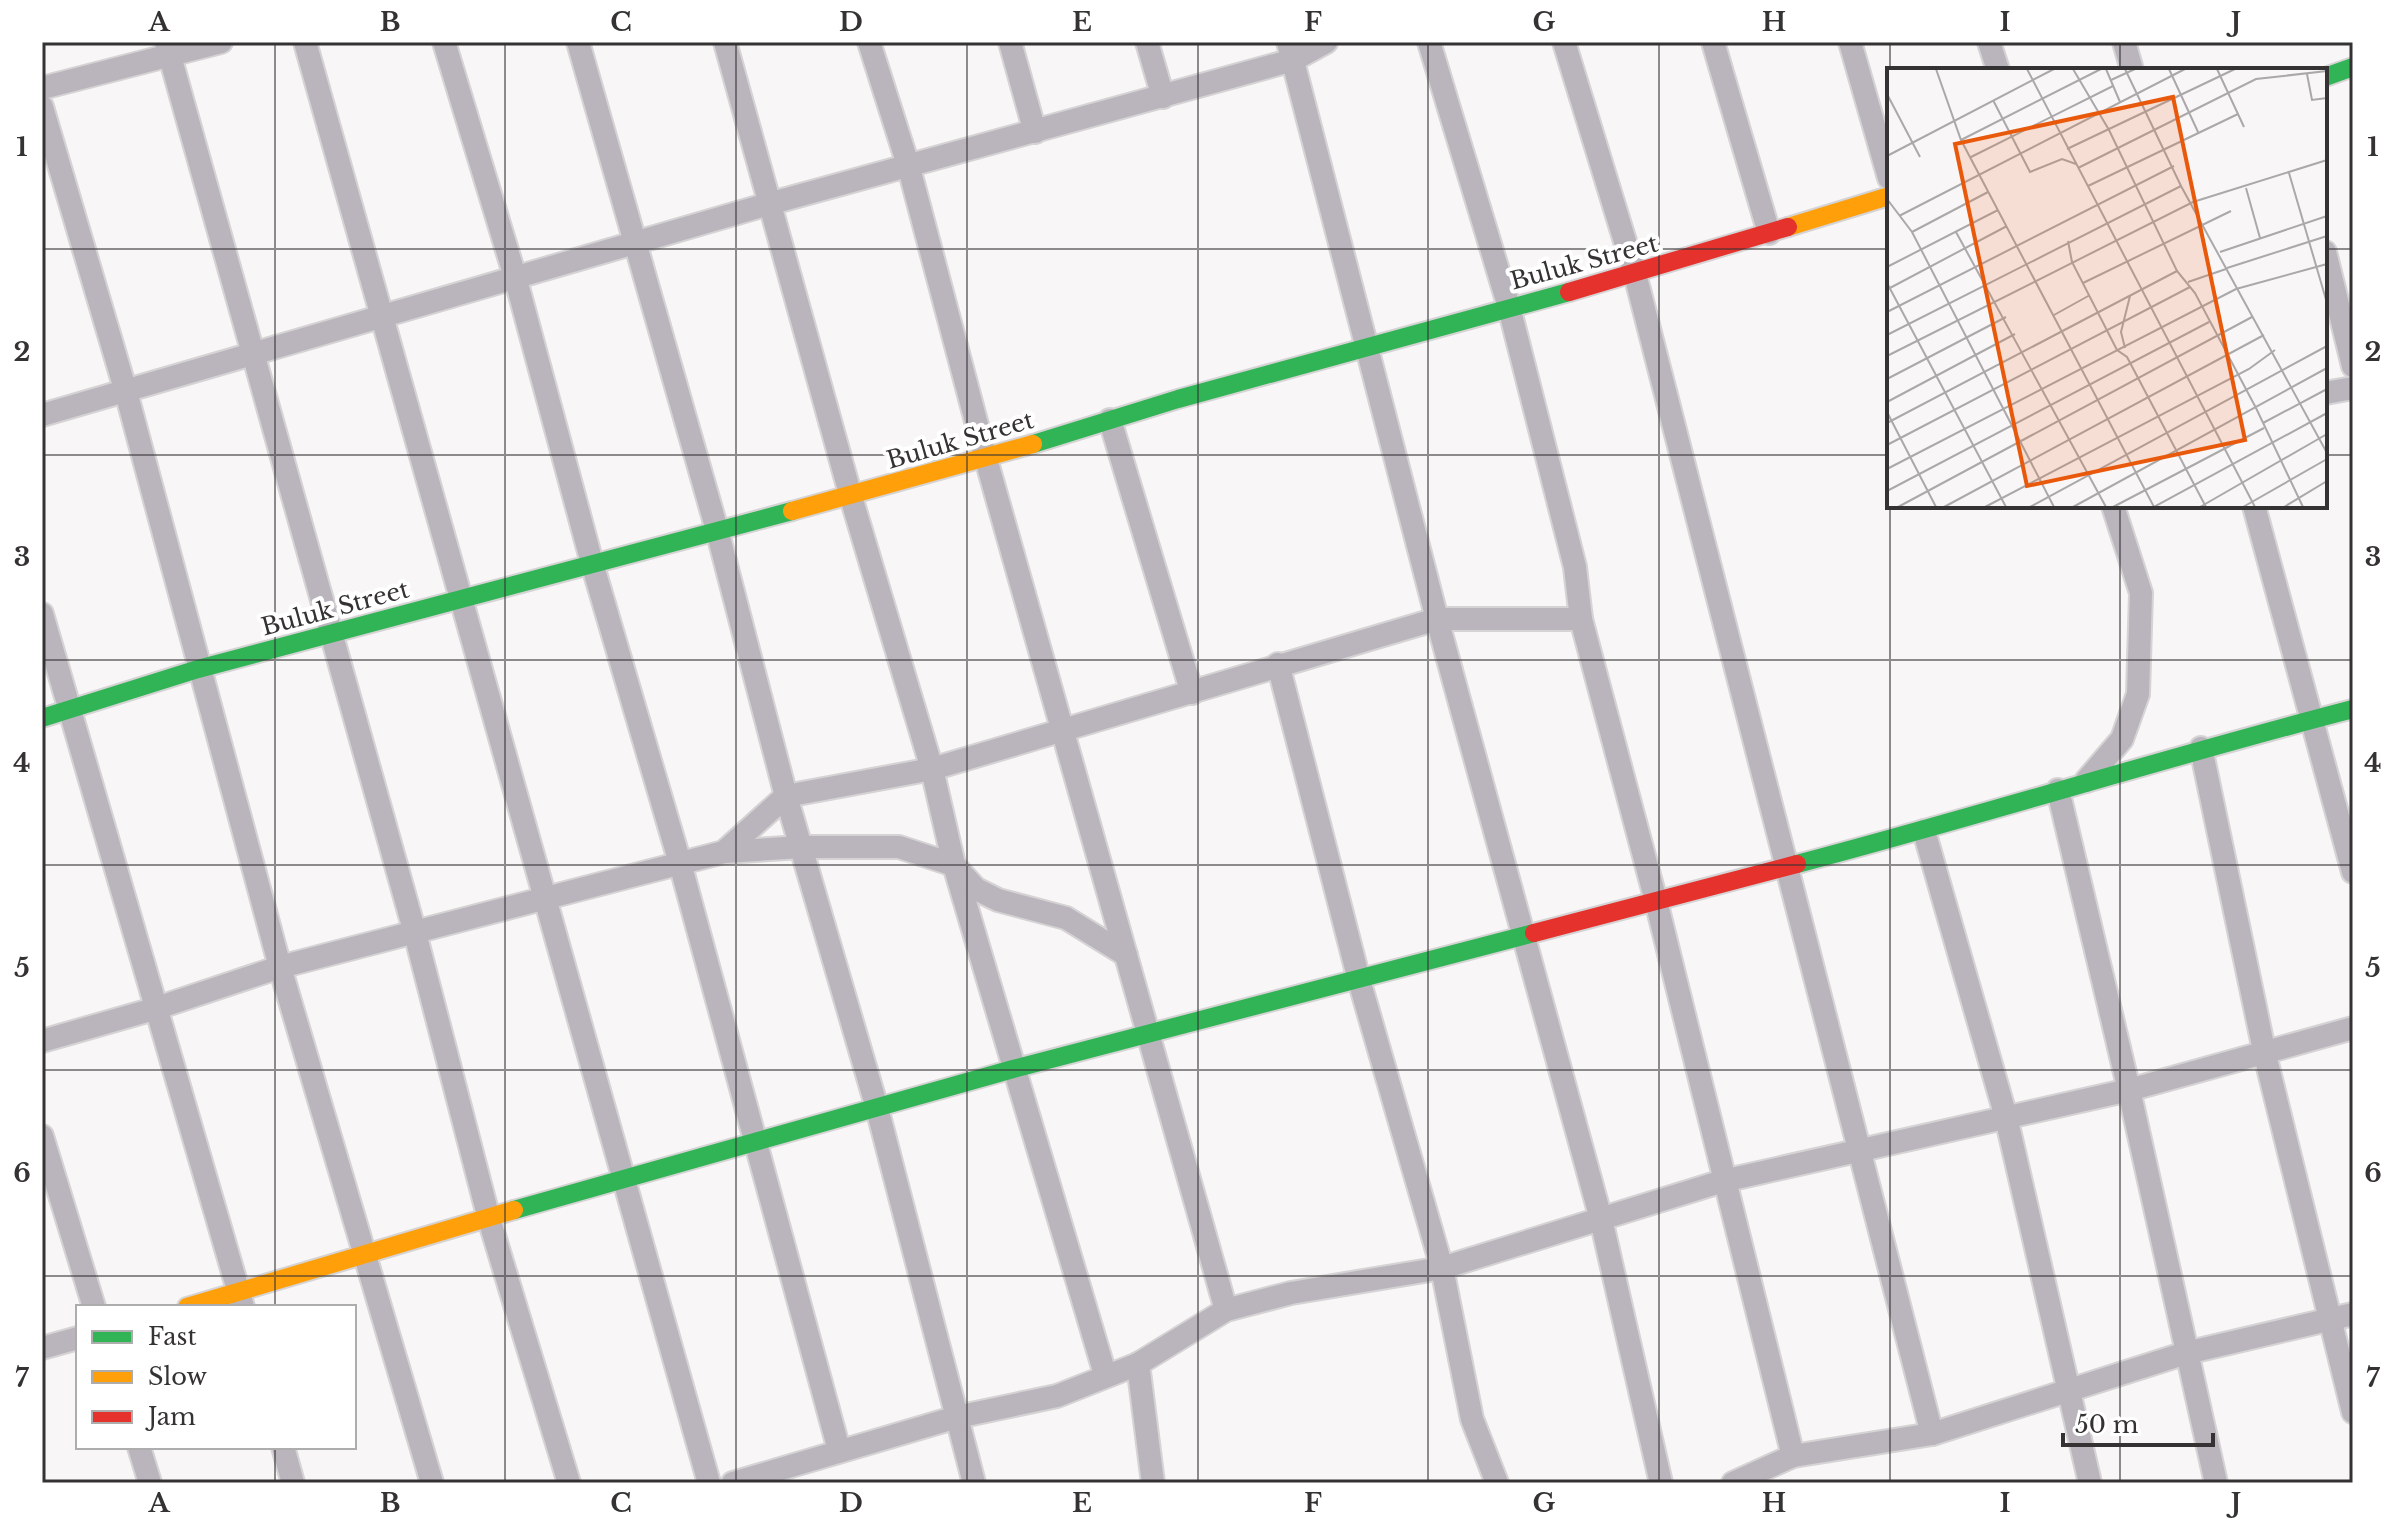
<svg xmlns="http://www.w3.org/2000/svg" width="2395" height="1525" font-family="'Libre Baskerville',serif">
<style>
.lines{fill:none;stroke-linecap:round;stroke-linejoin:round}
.street-casing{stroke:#d5d3d4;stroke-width:26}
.fast-casing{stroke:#d5d3d4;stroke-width:22}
.slow-casing{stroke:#d5d3d4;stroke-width:22}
.jam-casing{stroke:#d5d3d4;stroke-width:22}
.street{stroke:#bab4bd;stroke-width:22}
.fast{stroke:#30b455;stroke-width:18}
.slow{stroke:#ff9f0a;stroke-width:18}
.jam{stroke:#e5322d;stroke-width:18}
.grid{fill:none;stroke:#343233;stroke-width:2;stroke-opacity:0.55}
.labels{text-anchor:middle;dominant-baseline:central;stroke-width:8;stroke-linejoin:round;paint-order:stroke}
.street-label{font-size:24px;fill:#343233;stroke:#fff}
.inset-road{fill:none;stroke:#aaa8a9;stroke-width:2}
.view{fill:#e8590c;fill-opacity:0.15;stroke:#e8590c;stroke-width:4}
.inset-edge{fill:none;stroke:#343233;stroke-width:4}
.neatline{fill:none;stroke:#343233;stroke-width:3}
.grid-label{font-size:26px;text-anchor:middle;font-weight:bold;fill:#343233}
</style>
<rect width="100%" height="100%" fill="#f8f6f7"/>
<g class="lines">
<!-- street casing -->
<g class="street-casing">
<g id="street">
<polyline points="166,42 415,933 489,1219 569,1483"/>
<polyline points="305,42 709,1483"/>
<polyline points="444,42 516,280 592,563 680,863 839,1450"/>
<polyline points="578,42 717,530 786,796 877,1108 974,1483"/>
<polyline points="725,42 851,497 932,769 954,865 1105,1374"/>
<polyline points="869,42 909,168 986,459 1226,1310"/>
<polyline points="1010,42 1035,132"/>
<polyline points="1147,42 1163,97"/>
<polyline points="1288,42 1437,619 1601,1219 1661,1483"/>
<polyline points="1429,42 1509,307 1575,567 1581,619 1656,901 1793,1456"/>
<polyline points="1564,42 1635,274 1932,1434"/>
<polyline points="1713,42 1769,233"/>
<polyline points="1850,42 1889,178"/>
<polyline points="1989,42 1998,70"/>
<polyline points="2124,42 2132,70"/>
<polyline points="42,88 221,42"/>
<polyline points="42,107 126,392 280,967 432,1483"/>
<polyline points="2325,252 2353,366"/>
<polyline points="2325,393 2353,388"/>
<polyline points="42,415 772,203 1293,60 1326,42"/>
<polyline points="1110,420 1192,693"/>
<polyline points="2254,506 2353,872"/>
<polyline points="42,614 243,1307"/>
<polyline points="1278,664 1359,980 1442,1268 1472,1419 1497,1483"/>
<polyline points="2201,748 2265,1055 2353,1412"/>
<polyline points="2086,781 2122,739 2138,694 2141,593 2113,506"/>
<polyline points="2058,790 2129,1090 2216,1483"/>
<polyline points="1924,831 2006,1117 2090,1483"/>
<polyline points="724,852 801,847 899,847 954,865 976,889 998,900 1066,918 1126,955"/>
<polyline points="42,1041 154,1009 280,967 724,852 786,796 932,769 1437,619 1581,619"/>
<polyline points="42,1136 94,1307"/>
<polyline points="42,1348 78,1338"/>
<polyline points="1138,1364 1153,1483"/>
<polyline points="139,1447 150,1483"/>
<polyline points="283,1447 293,1483"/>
<polyline points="733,1483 957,1417 1057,1396 1138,1364 1226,1310 1291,1293 1442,1268 1723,1181 2129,1090 2353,1028"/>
<polyline points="1733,1483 1793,1456 1932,1434 2186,1353 2353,1314"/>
</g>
</g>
<!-- fast casing -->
<g class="fast-casing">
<g id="fast">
<polyline points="2325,77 2353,67"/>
<polyline points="1033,444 1178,399 1569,292"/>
<polyline points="42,718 198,669 792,511"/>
<path d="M 1797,864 C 1983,815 2167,757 2353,709"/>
<polyline points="514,1210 1013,1069 1534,933"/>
</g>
</g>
<!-- slow casing -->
<g class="slow-casing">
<g id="slow">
<polyline points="1788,227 1889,196"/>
<polyline points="792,511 1033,444"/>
<polyline points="187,1307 514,1210"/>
</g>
</g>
<!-- jam casing -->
<g class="jam-casing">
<g id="jam">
<polyline points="1569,292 1788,227"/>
<polyline points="1534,933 1797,864"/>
</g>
</g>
<!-- street -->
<use href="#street" class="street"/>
<!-- fast -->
<use href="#fast" class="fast"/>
<!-- slow -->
<use href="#slow" class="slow"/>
<!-- jam -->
<use href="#jam" class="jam"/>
</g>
<!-- grid -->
<path class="grid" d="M 275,42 L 275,1307M 505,42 L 505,1483M 736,42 L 736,1483M 967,42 L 967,1483M 1198,42 L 1198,1483M 1428,42 L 1428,1483M 1659,42 L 1659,1483M 1890,42 L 1890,70M 2120,42 L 2120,70M 42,249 L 1889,249M 2325,249 L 2353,249M 42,455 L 1889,455M 2325,455 L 2353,455M 1890,506 L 1890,1483M 2120,506 L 2120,1483M 42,660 L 2353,660M 42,865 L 2353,865M 42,1070 L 2353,1070M 42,1276 L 2353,1276M 275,1447 L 275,1483"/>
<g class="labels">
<!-- street labels -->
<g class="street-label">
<text transform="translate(1584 262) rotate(-15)">Buluk Street</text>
<text transform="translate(960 440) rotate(-16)">Buluk Street</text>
<text transform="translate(335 608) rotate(-15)">Buluk Street</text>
</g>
</g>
<!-- overview -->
<g transform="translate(1887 68)">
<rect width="440" height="440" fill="#f8f6f7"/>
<path class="inset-road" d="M 49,1 L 74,72 L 267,439 L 440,345M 140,1 L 368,439M 186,1 L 222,62 L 290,203 L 308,225 L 369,340 L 416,439M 219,1 L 233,34M 238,1 L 294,118 L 440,385M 282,1 L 311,64M 330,1 L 357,59M 420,6 L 425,32 L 440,30M 224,12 L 248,1M 0,26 L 33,89M 106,32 L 143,104 L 175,91 L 189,96M 74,72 L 214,1M 180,81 L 348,1M 0,88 L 167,1M 84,89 L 226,18M 191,100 L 369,11 L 440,3M 402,105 L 440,235M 201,118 L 351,46M 359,120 L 373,170M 0,131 L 25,164 L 167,439M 12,148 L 298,1M 25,164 L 101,124M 69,164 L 219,439M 181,173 L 185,194 L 230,282 L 240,289 L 319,439M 333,184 L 440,148M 0,199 L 111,142M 340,200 L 440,168M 301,214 L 339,201M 0,215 L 119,439M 196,215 L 344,143M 1,221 L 120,158M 0,244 L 287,98M 167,247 L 203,227M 0,267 L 294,118M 238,280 L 234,264 L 243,228M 0,288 L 306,134 L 440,92M 0,311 L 119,249M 0,334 L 128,266M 0,344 L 49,439M 0,355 L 290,203M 376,355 L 440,321M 0,377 L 303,219M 0,401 L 349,221 L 440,196M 0,423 L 322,254M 11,439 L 365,249M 57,439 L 377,267M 98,439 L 362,301 L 388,282M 143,439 L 440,278M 186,439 L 440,300M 226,439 L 377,360M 313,439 L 440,366M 356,439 L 440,391M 397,439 L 440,413"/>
<path class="view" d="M 286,29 L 358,372 L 140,418 L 68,76 Z"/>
<rect width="440" height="440" class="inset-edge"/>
</g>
<!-- border -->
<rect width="2395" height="1525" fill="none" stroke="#ffffff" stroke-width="88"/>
<!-- legend -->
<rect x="76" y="1305" width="280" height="144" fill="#ffffff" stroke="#aeadad" stroke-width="2"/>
<rect x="92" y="1331" width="40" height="12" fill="#30b455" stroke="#aeadad" stroke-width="2"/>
<text x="148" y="1345" font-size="24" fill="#343233">Fast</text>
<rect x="92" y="1371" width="40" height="12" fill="#ff9f0a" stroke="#aeadad" stroke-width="2"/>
<text x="148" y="1385" font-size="24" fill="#343233">Slow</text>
<rect x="92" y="1411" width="40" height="12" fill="#e5322d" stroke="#aeadad" stroke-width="2"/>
<text x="148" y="1425" font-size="24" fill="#343233">Jam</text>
<!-- scale -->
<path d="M2063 1433v12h150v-12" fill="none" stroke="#343233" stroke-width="4"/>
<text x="2075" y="1433" font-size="24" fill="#343233" stroke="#ffffff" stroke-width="6" paint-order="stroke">50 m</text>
<rect x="44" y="44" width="2307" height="1437" class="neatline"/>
<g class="grid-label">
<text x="159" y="31">A</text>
<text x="390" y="31">B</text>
<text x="621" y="31">C</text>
<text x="851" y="31">D</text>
<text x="1082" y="31">E</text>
<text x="1313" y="31">F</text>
<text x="1544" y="31">G</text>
<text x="1774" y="31">H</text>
<text x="2005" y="31">I</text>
<text x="2236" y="31">J</text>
<text x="22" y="156">1</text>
<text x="2373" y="156">1</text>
<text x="22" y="361">2</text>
<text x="2373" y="361">2</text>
<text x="22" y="566">3</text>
<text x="2373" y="566">3</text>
<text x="22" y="772">4</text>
<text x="2373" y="772">4</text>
<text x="22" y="977">5</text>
<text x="2373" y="977">5</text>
<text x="22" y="1182">6</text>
<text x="2373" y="1182">6</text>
<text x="22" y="1387">7</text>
<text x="2373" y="1387">7</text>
<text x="159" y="1512">A</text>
<text x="390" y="1512">B</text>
<text x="621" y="1512">C</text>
<text x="851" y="1512">D</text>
<text x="1082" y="1512">E</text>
<text x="1313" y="1512">F</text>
<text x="1544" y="1512">G</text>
<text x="1774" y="1512">H</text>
<text x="2005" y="1512">I</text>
<text x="2236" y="1512">J</text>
</g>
</svg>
